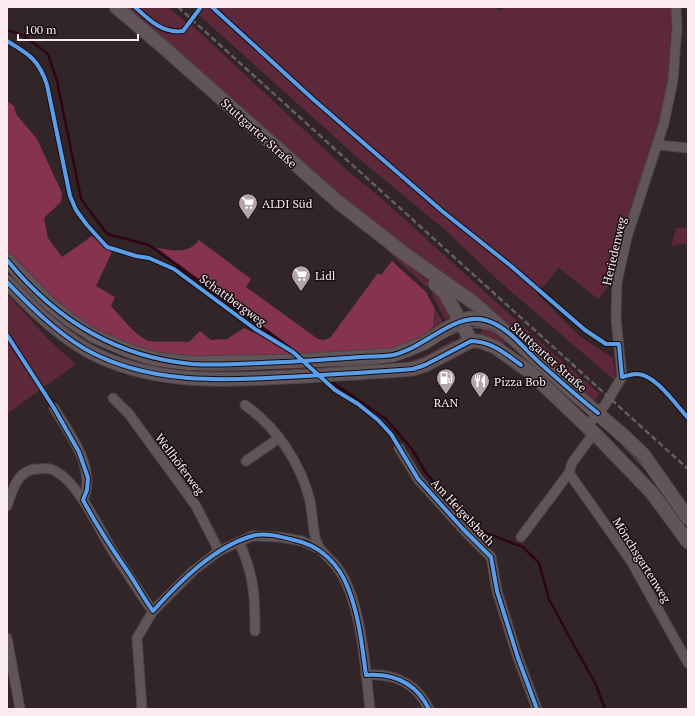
<svg xmlns="http://www.w3.org/2000/svg" width="695" height="716" font-family="'PT Serif',serif">
<style>
.green{fill:#5d2839}
.forest{fill:#863350}
.lines{fill:none;stroke-linecap:round;stroke-linejoin:round}
.stream{stroke:#2f0415;stroke-width:2.5}
.street-casing{stroke:#4e4346;stroke-width:11}
.secondary-casing{stroke:#4e4346;stroke-width:15}
.street{stroke:#605659;stroke-width:9}
.secondary{stroke:#625559;stroke-width:13}
.tram{stroke:#675d5f;stroke-width:1}
.rail{stroke:#675d5f;stroke-width:2.5;stroke-dasharray:6 3;stroke-linecap:butt}
.cycleway-casing{stroke:#170d10;stroke-width:6}
.cycleway{stroke:#5a9eea;stroke-width:4}
.labels{text-anchor:middle;dominant-baseline:central;stroke-width:3;stroke-linejoin:round;paint-order:stroke}
.street-label{font-size:12px;fill:#fbeaee;stroke:#170d10}
.poi-label{font-size:12px;fill:#fbeaee;stroke:#170d10;text-anchor:start}
</style>
<rect width="100%" height="100%" fill="#312528"/>
<!-- green -->
<g class="green">
<polygon points="122,7 168,7 185,21 186,30 190,23 350,173 380,197 540,342 600,394 593,402 367,218 253,118"/>
<polygon points="204,7 493,7 502,11 504,7 672,7 669,80 653,145 621,237 611,283 598,299 559,268 537,294 581,337 613,358 616,378 614,380 499,281 444,229 357,157 199,15"/>
<polygon points="676,228 688,228 688,243 671,246"/>
<polygon points="371,235 429,282 426,287"/>
<polygon points="435,290 451,314 449,321 445,319 432,294"/>
<polygon points="7,294 50,341 76,364 7,414"/>
<polygon points="435,309 445,325 429,332 435,318"/>
<polygon points="482,322 509,338 503,345 481,335"/>
<path d="M 453,340 L 455,343 C 438,353 422,361 402,364 L 427,355 Z"/>
</g>
<!-- forest -->
<g class="forest">
<path d="M 7,101 L 14,106 L 16,114 L 37,139 L 62,193 L 61,202 L 44,218 L 48,238 L 62,257 L 92,236 L 112,252 L 96,286 L 115,297 L 111,306 C 121,317 135,335 148,341 C 153,342 180,341 189,342 L 200,331 L 211,340 L 227,339 L 244,328 L 268,339 L 292,355 C 256,356 218,360 182,358 C 174,357 166,355 158,353 C 97,340 46,300 7,252 Z"/>
<path d="M 199,240 L 251,279 L 246,287 L 318,339 L 324,340 L 330,338 L 378,273 L 381,275 L 392,261 L 426,292 L 435,309 L 433,326 L 423,339 L 392,351 L 302,355 L 157,248 C 172,250 188,255 199,240 Z"/>
</g>
<g class="lines">
<!-- stream -->
<g class="stream">
<polyline points="7,30 24,36 48,54 57,81 81,199 107,234 149,245 301,356"/>
<polyline points="329,380 386,419 412,449 426,473 459,512 486,533 523,547 539,563 549,599 565,629 596,685 605,709"/>
</g>
<!-- street casing -->
<g class="street-casing">
<g id="street">
<polyline points="658,145 688,148"/>
<polyline points="113,398 129,414 196,506 219,551"/>
<path d="M 245,405 C 276,427 301,463 310,501 C 313,515 312,529 317,543 C 321,553 330,558 336,566 C 341,572 345,580 348,587 C 362,619 366,674 370,709"/>
<path d="M 54,408 C 70,435 97,468 83,500"/>
<polyline points="586,427 605,405 622,377 616,319 617,282 627,237 664,123 673,80 677,27 676,7"/>
<polyline points="399,448 418,479 463,529 491,557 497,591 518,658 537,709"/>
<polyline points="246,461 279,438"/>
<polyline points="569,473 631,561 688,663"/>
<path d="M 7,506 C 12,491 18,469 37,469 C 41,469 46,468 50,469 C 78,477 101,535 117,558 C 129,575 140,594 153,611"/>
<polyline points="521,537 569,473 572,463 594,433"/>
<path d="M 239,542 C 254,575 255,595 255,631"/>
<polyline points="7,638 20,709"/>
<path d="M 366,675 C 395,673 416,683 429,709"/>
<polyline points="142,709 137,638 153,611 193,571 219,551 252,536 280,537 302,541 320,549"/>
</g>
</g>
<!-- secondary casing -->
<g class="secondary-casing">
<g id="secondary">
<polyline points="116,7 162,46 338,202 406,255 474,303 568,388 624,436 643,454 688,518"/>
<polyline points="7,260 49,303 71,321 94,336 132,352 156,359 191,363 294,361 393,355 424,343 449,327 469,318 494,323"/>
<path d="M 7,282 C 31,307 55,331 85,349 C 152,387 231,380 304,376 C 340,374 377,372 413,369 L 425,365 L 471,341 L 479,341 L 495,347 L 530,372 L 598,437 L 652,493 L 688,542"/>
<polyline points="435,284 445,293 471,341"/>
</g>
</g>
<!-- street -->
<use href="#street" class="street"/>
<!-- secondary -->
<use href="#secondary" class="secondary"/>
<!-- tram -->
<path class="tram" d="M 7,269 C 52,324 114,363 186,369 C 222,372 259,369 295,367 C 327,365 367,367 397,360 C 440,350 465,307 507,340 L 621,443 L 647,471 L 688,527"/>
<!-- rail -->
<polyline class="rail" points="178,7 688,469"/>
<!-- cycleway casing -->
<g class="cycleway-casing">
<g id="cycleway">
<path d="M 135,7 C 149,20 163,34 183,31 L 201,7"/>
<path d="M 212,7 L 314,100 L 442,211 L 511,266 L 585,330 L 606,344 L 619,344 L 622,377 C 626,376 632,374 637,374 C 655,374 676,405 688,418"/>
<path d="M 7,41 C 29,54 39,60 47,85 L 70,196 L 76,210 L 87,225 L 107,247 L 136,256 L 149,258 L 174,269 L 255,329 L 293,352 L 335,390 L 358,404 L 378,420 L 391,434 L 418,479 L 463,529 L 491,557 L 497,591 L 518,658 L 537,709"/>
<path d="M 7,260 C 55,319 116,357 192,364 C 222,366 253,363 283,362 C 308,361 334,359 360,357 C 371,356 382,357 393,355 C 425,348 454,312 485,320 C 508,326 525,350 542,365 C 561,382 579,398 598,413"/>
<path d="M 7,282 C 31,307 55,331 85,349 C 152,387 231,380 304,376 C 340,374 377,372 413,369 L 425,365 L 471,341 C 491,341 506,354 521,365"/>
<path d="M 7,335 L 54,408 L 79,452 L 88,478 L 87,490 L 83,500 C 96,524 110,546 126,569 C 136,583 142,596 153,611 C 179,582 214,547 252,536 C 265,532 282,537 294,540 C 320,545 339,564 348,588 C 359,615 362,646 366,675 C 395,673 416,683 429,709"/>
</g>
</g>
<!-- cycleway -->
<use href="#cycleway" class="cycleway"/>
</g>
<!-- icons -->
<defs>
<g id="supermarket-pin" transform="scale(1)"><path d="M0 17L-7.5 6A9.5 9.5 0 1 1 7.5 6Z" fill="#b4a5a9" stroke="#170d10"/><path d="M-6-5.5h2.5l.6 2H6L4.5 2H-2.5L-4.4-4H-6ZM-1.5 3.2a1.3 1.3 0 1 0 .1 0ZM3 3.2a1.3 1.3 0 1 0 .1 0Z" fill="#fff"/></g>
<g id="fuel-pin" transform="scale(1)"><path d="M0 17L-7.5 6A9.5 9.5 0 1 1 7.5 6Z" fill="#b4a5a9" stroke="#170d10"/><path d="M-5.5-6h7V0h2V4h1.3V-2.5L3-4.5l.8-.8L6-3V5H2.5V1h-1V6h-7ZM-4.2-4.7v3.2H.2V-4.7Z" fill="#fff"/></g>
<g id="restaurant-pin" transform="scale(1)"><path d="M0 17L-7.5 6A9.5 9.5 0 1 1 7.5 6Z" fill="#b4a5a9" stroke="#170d10"/><path d="M-5-6h1v4h1v-4h1v4h1v-4h1v5L-1.5 .5V6h-2V.5L-5-1ZM5-6V6H3V1.5H1.5Q1.5-4 5-6Z" fill="#fff"/></g>
</defs>
<g fill-rule="evenodd">
<use href="#supermarket-pin" x="248" y="203"/>
<use href="#supermarket-pin" x="301" y="275"/>
<use href="#fuel-pin" x="446" y="378"/>
<use href="#restaurant-pin" x="480" y="381"/>
</g>
<g class="labels">
<!-- street labels -->
<g class="street-label">
<text transform="translate(259 133) rotate(42)">Stuttgarter Straße</text>
<text transform="translate(614 251) rotate(-77)">Heriedenweg</text>
<text transform="translate(233 300) rotate(36)">Schattbergweg</text>
<text transform="translate(549 357) rotate(42)">Stuttgarter Straße</text>
<text transform="translate(180 464) rotate(53)">Wellhöferweg</text>
<text transform="translate(463 512) rotate(47)">Am Heigelsbach</text>
<text transform="translate(642 560) rotate(58)">Mönchsgartenweg</text>
</g>
<!-- poi labels -->
<g class="poi-label">
<text x="262" y="203">ALDI Süd</text>
<text x="315" y="275">Lidl</text>
<text x="494" y="381">Pizza Bob</text>
<text x="446" y="402" text-anchor="middle">RAN</text>
</g>
</g>
<!-- border -->
<rect width="695" height="716" fill="none" stroke="#fbeaee" stroke-width="16"/>
<!-- scale -->
<path d="M18 34v6h120v-6" fill="none" stroke="#fbeaee" stroke-width="2"/>
<text x="24" y="34" font-size="12" fill="#fbeaee" stroke="#170d10" stroke-width="3" paint-order="stroke">100 m</text>
</svg>
